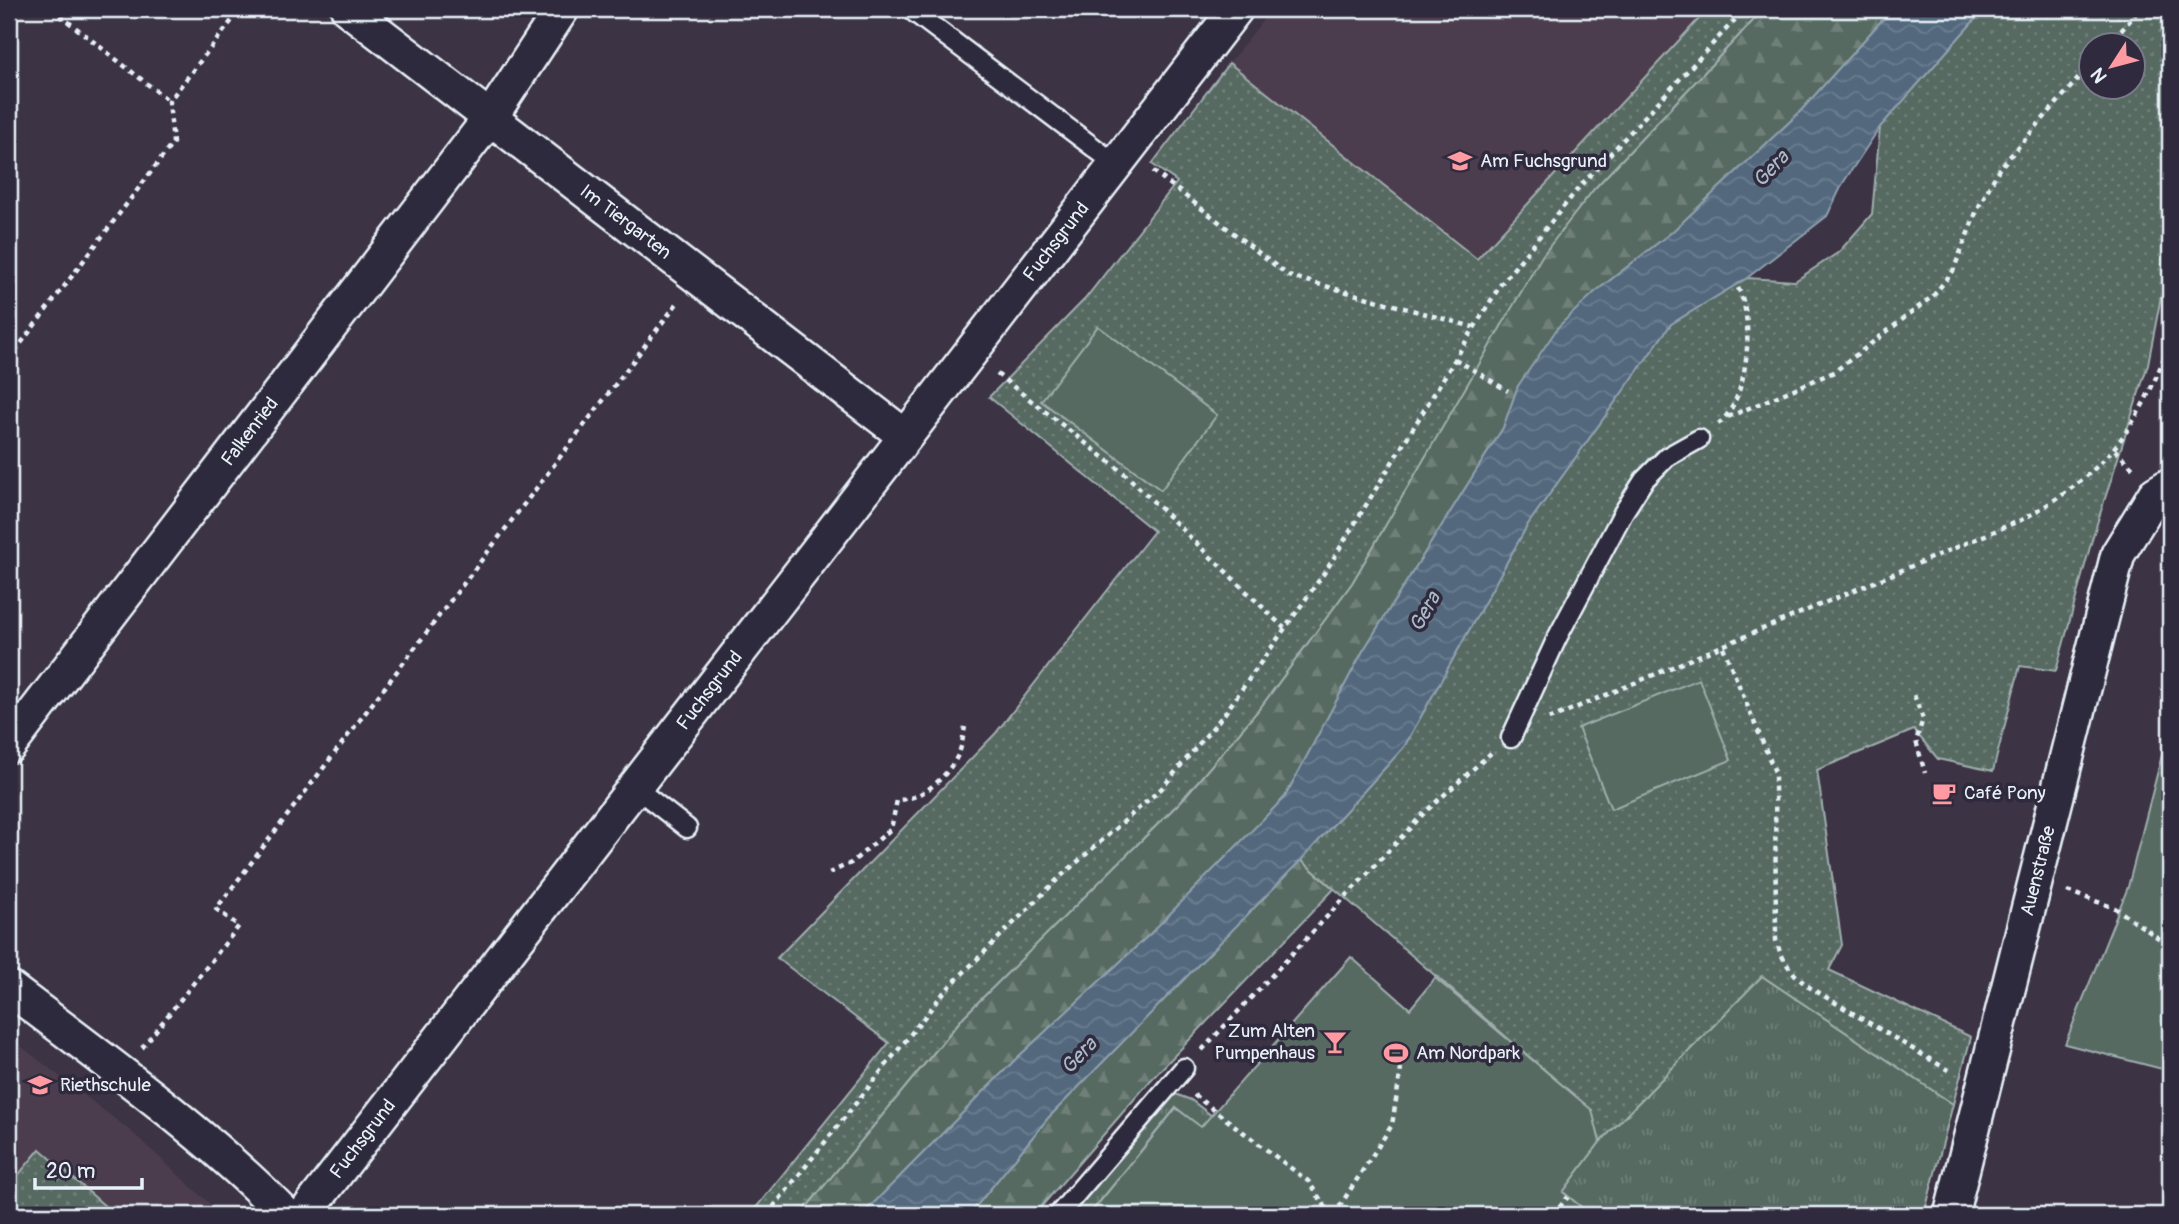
<svg xmlns="http://www.w3.org/2000/svg" width="2179" height="1224" font-family="Pangolin,sans-serif">
<style>
.built{fill:#4c3e4d}
.grass{fill:url(#grass-tufts);stroke:#a0aead;stroke-width:2}
.forest{fill:url(#forest-firs);stroke:#a0aead;stroke-width:2}
.park{fill:url(#park-dots);stroke:#a0aead;stroke-width:2;fill-rule:evenodd}
.garden{fill:#576a62;stroke:#a0aead;stroke-width:2}
.water{fill:url(#water-waves);stroke:#8e9fae;stroke-width:2}
.lines{fill:none;stroke-linecap:round;stroke-linejoin:round}
.lane-casing{stroke:#e8f1f8;stroke-width:23}
.street-casing{stroke:#e8f1f8;stroke-width:38}
.path{stroke:#e8f1f8;stroke-width:4.5;stroke-dasharray:5 5;stroke-linecap:butt}
.lane{stroke:#2f2a3d;stroke-width:18}
.street{stroke:#2f2a3d;stroke-width:33}
.labels{text-anchor:middle;dominant-baseline:central;stroke-width:7;stroke-linejoin:round;paint-order:stroke}
.poi-label{font-size:19px;fill:#e8f1f8;stroke:#2f2a3d;text-anchor:start}
.street-label{font-size:19px;fill:#e8f1f8;stroke:#2f2a3d}
.water-label{font-size:21px;font-style:italic;fill:#acbac7;stroke:#2f2a3d}
</style>
<defs>
<pattern id="grass-tufts" width="24" height="20" patternUnits="userSpaceOnUse" patternTransform="scale(1.75)"><rect width="24" height="20" fill="#576a62"/><path d="M3 7l-1-3M5 7V3M7 7l1-3M15 17l-1-3M17 17v-4M19 17l1-3" fill="none" stroke="#6f8079"/></pattern>
<pattern id="forest-firs" width="22" height="20" patternUnits="userSpaceOnUse" patternTransform="scale(1.75)"><rect width="22" height="20" fill="#576a62"/><path d="M5 1l3.5 6h-7zM16 11l3.5 6h-7z" fill="#6f8079"/></pattern>
<pattern id="park-dots" width="8" height="8" patternUnits="userSpaceOnUse" patternTransform="scale(1.75)"><rect width="8" height="8" fill="#576a62"/><path d="M2 2h.1M6 6h.1" fill="none" stroke="#6f8079" stroke-width="1.8" stroke-linecap="round"/></pattern>
<pattern id="water-waves" width="16" height="10" patternUnits="userSpaceOnUse" patternTransform="scale(1.75)"><rect width="16" height="10" fill="#52687d"/><path d="M0 5q4-4 8 0t8 0" fill="none" stroke="#6b7e90"/></pattern>
</defs>
<rect width="100%" height="100%" fill="#3c3344"/>
<filter id="ink" filterUnits="userSpaceOnUse"><feTurbulence type="fractalNoise" baseFrequency=".0143" numOctaves="2"/><feDisplacementMap in="SourceGraphic" scale="14" xChannelSelector="R" yChannelSelector="G"/><feConvolveMatrix kernelMatrix="1 2 1 2 8 2 1 2 1" color-interpolation-filters="sRGB"/></filter>
<g filter="url(#ink)">
<!-- built -->
<g class="built">
<polygon points="1272,9 1708,9 1477,260 1229,63"/>
<polygon points="9,1037 133,1133 222,1215 9,1215"/>
</g>
<!-- grass -->
<g class="grass">
<polygon points="1762,976 1953,1104 1924,1215 1591,1215 1563,1192 1600,1142"/>
<polygon points="1175,1094 1191,1100 1302,1185 1309,1215 1176,1108 1089,1215 1066,1215 1162,1105"/>
</g>
<!-- forest -->
<g class="forest">
<polygon points="1764,9 1892,9 1798,114 1672,232 1595,292 1518,386 1503,428 1363,651 1285,797 1150,934 1015,1060 862,1215 800,1215 964,1016 1181,801 1260,708 1352,583 1541,256 1594,189"/>
<polygon points="1301,860 1334,889 1150,1081 1034,1215 969,1215 1048,1118"/>
</g>
<!-- park -->
<g class="park">
<polygon points="1708,9 1764,9 1594,189 1542,256 1352,583 1260,708 1181,801 964,1016 800,1215 750,1215 889,1043 777,958 995,734 1154,531 989,397 1085,299 1177,182 1152,164 1229,63 1477,259"/>
<path d="M 1984,9 L 2170,9 L 2170,250 L 2148,364 L 2093,536 L 2056,671 L 2020,666 L 1993,771 L 1938,759 L 1914,730 L 1817,770 L 1842,945 L 1829,970 L 1971,1037 L 1953,1104 L 1762,976 L 1600,1142 L 1591,1110 L 1301,860 L 1404,747 L 1528,524 L 1671,324 L 1747,278 L 1795,281 L 1839,252 L 1872,214 L 1880,127 ZM 2092,46 L 2134,46 L 2134,88 L 2092,88 Z"/>
<polygon points="40,1149 115,1215 9,1215 9,1186"/>
</g>
<!-- garden -->
<g class="garden">
<polygon points="1098,326 1217,415 1161,490 1041,401"/>
<polygon points="1699,679 1731,760 1611,809 1578,728"/>
<polygon points="2170,724 2170,1071 2065,1044 2128,887"/>
<polygon points="1351,957 1410,1009 1435,978 1592,1110 1600,1142 1563,1192 1591,1215 1089,1215 1176,1108 1201,1127"/>
</g>
<!-- water -->
<polygon class="water" points="1892,9 1984,9 1880,127 1843,183 1827,216 1747,278 1671,324 1528,524 1404,747 1301,860 1048,1118 969,1215 862,1215 1015,1060 1150,934 1285,797 1363,651 1503,428 1518,386 1559,326 1595,292 1672,232 1798,114"/>
<g class="lines">
<!-- lane casing -->
<g class="lane-casing">
<g id="lane">
<polyline points="910,9 1117,165"/>
<polyline points="1511,738 1557,638 1623,513 1644,480 1667,457 1699,439"/>
<polyline points="636,788 687,828"/>
<polyline points="1058,1215 1184,1068"/>
</g>
</g>
<!-- street casing -->
<g class="street-casing">
<g id="street">
<path id="s1" d="M 348,9 L 905,436"/>
<path id="s2" d="M 9,746 L 490,118 L 562,9"/>
<path d="M 9,988 C 104,1060 203,1131 286,1215"/>
<path id="s3" d="M 304,1215 L 1236,9"/>
<path id="s4" d="M 1951,1215 L 2118,554 L 2155,494 L 2170,485"/>
</g>
</g>
<!-- path -->
<g class="path">
<polyline points="52,9 169,101"/>
<polyline points="1074,9 1081,15"/>
<polyline points="2108,46 2140,9"/>
<polyline points="1153,171 1289,276 1473,327"/>
<polyline points="9,359 173,143 169,101 241,9"/>
<polyline points="1455,359 1508,391"/>
<polyline points="997,374 1124,473 1284,628"/>
<polyline points="1728,417 1834,372 1933,296 1953,271 1977,210 1999,169 2092,63"/>
<path d="M 1718,424 C 1749,401 1755,319 1738,288"/>
<polyline points="2115,450 2134,469"/>
<path d="M 1723,647 L 1775,772 L 1776,940 C 1782,961 1792,974 1809,987 L 1953,1073"/>
<polyline points="1914,695 1923,719 1916,741 1925,773"/>
<path d="M 1549,719 L 2021,520 C 2104,475 2138,430 2170,342"/>
<path d="M 829,873 L 851,863 L 891,829 L 897,800 C 922,800 946,778 958,755 C 962,747 963,736 965,727"/>
<polyline points="2067,891 2115,908 2170,946"/>
<polyline points="142,1048 239,926 216,909 678,302"/>
<polyline points="1202,1050 1425,812 1491,753"/>
<polyline points="1194,1095 1308,1181 1331,1215"/>
<polyline points="353,1208 362,1215"/>
<polyline points="767,1215 945,991 1060,877 1162,788 1225,713 1327,569 1501,284 1581,185 1745,9"/>
<polyline points="1334,1215 1392,1125 1401,1069"/>
<polyline points="1553,1215 1568,1197"/>
</g>
<!-- lane -->
<use href="#lane" class="lane"/>
<!-- street -->
<use href="#street" class="street"/>
</g>
</g>
<!-- icons -->
<defs>
<g id="school-bare" transform="scale(1.89)"><path d="M0-5L7-2L0 1L-7-2ZM-4 1L0 2.5L4 1V4Q0 6-4 4Z" fill="#ff9aa2" stroke="#2f2a3d" stroke-width="2.5" paint-order="stroke"/></g>
<g id="cafe-bare" transform="scale(1.89)"><path d="M-5.5-4.5H6V0H3Q3 3.5 0 3.5H-2.5Q-5.5 3.5-5.5 0ZM3-3.2v2h1.7v-2ZM-6 4.5H4V6H-6Z" fill="#ff9aa2" stroke="#2f2a3d" stroke-width="2.5" paint-order="stroke"/></g>
<g id="bar-bare" transform="scale(1.89)"><path d="M-6-5H6L.8 .8V4.5H3.5V6h-7V4.5H-.8V.8Z" fill="#ff9aa2" stroke="#2f2a3d" stroke-width="2.5" paint-order="stroke"/></g>
<g id="stadium-bare" transform="scale(1.89)"><path d="M0-5a6.5 5 0 1 0 0 10a6.5 5 0 1 0 0-10ZM-3.5-1.8h7v3.6h-7Z" fill="#ff9aa2" stroke="#2f2a3d" stroke-width="2.5" paint-order="stroke"/></g>
</defs>
<g fill-rule="evenodd">
<use href="#school-bare" x="1460" y="161"/>
<use href="#cafe-bare" x="1944" y="793"/>
<use href="#bar-bare" x="1335" y="1042"/>
<use href="#stadium-bare" x="1396" y="1053"/>
<use href="#school-bare" x="40" y="1085"/>
</g>
<g class="labels">
<!-- poi labels -->
<g class="poi-label">
<text x="1480" y="161">Am Fuchsgrund</text>
<text x="1964" y="793">Café Pony</text>
<text x="1315" y="1031" text-anchor="end">Zum Alten<tspan x="1315" dy="22">Pumpenhaus</tspan></text>
<text x="1416" y="1053">Am Nordpark</text>
<text x="60" y="1085">Riethschule</text>
</g>
<!-- street labels -->
<g class="street-label">
<text stroke="none"><textPath href="#s1" startOffset="350">Im Tiergarten</textPath></text>
<text stroke="none"><textPath href="#s3" startOffset="1230">Fuchsgrund</textPath></text>
<text stroke="none"><textPath href="#s2" startOffset="396">Falkenried</textPath></text>
<text stroke="none"><textPath href="#s3" startOffset="663">Fuchsgrund</textPath></text>
<text stroke="none"><textPath href="#s4" startOffset="355">Auenstraße</textPath></text>
<text stroke="none"><textPath href="#s3" startOffset="96">Fuchsgrund</textPath></text>
</g>
<!-- water labels -->
<g class="water-label">
<text transform="translate(1771 169) rotate(-47)">Gera</text>
<text transform="translate(1425 612) rotate(-61)">Gera</text>
<text transform="translate(1079 1056) rotate(-47)">Gera</text>
</g>
</g>
<!-- margin -->
<rect width="2179" height="1224" fill="none" stroke="#2f2a3d" stroke-width="35"/>
<rect x="18" y="18" width="2144" height="1189" fill="none" stroke="#e8f1f8" stroke-width="2.5" filter="url(#ink)"/>
<!-- north arrow -->
<g transform="translate(2112 66) rotate(234)"><circle r="33" fill="#2f2a3d" stroke="#797a88" stroke-width="2"/>
<path d="M0-5L12 26L0 18L-12 26Z" fill="#ff9aa2"/>
<text y="-10" font-size="19" font-weight="bold" text-anchor="middle" fill="#e8f1f8">N</text>
</g>
<!-- scale -->
<path d="M35 1178v10h107v-10" fill="none" stroke="#e8f1f8" stroke-width="3.5"/>
<text x="46" y="1178" font-size="21" fill="#e8f1f8" stroke="#2f2a3d" stroke-width="5" paint-order="stroke">20 m</text>
</svg>
